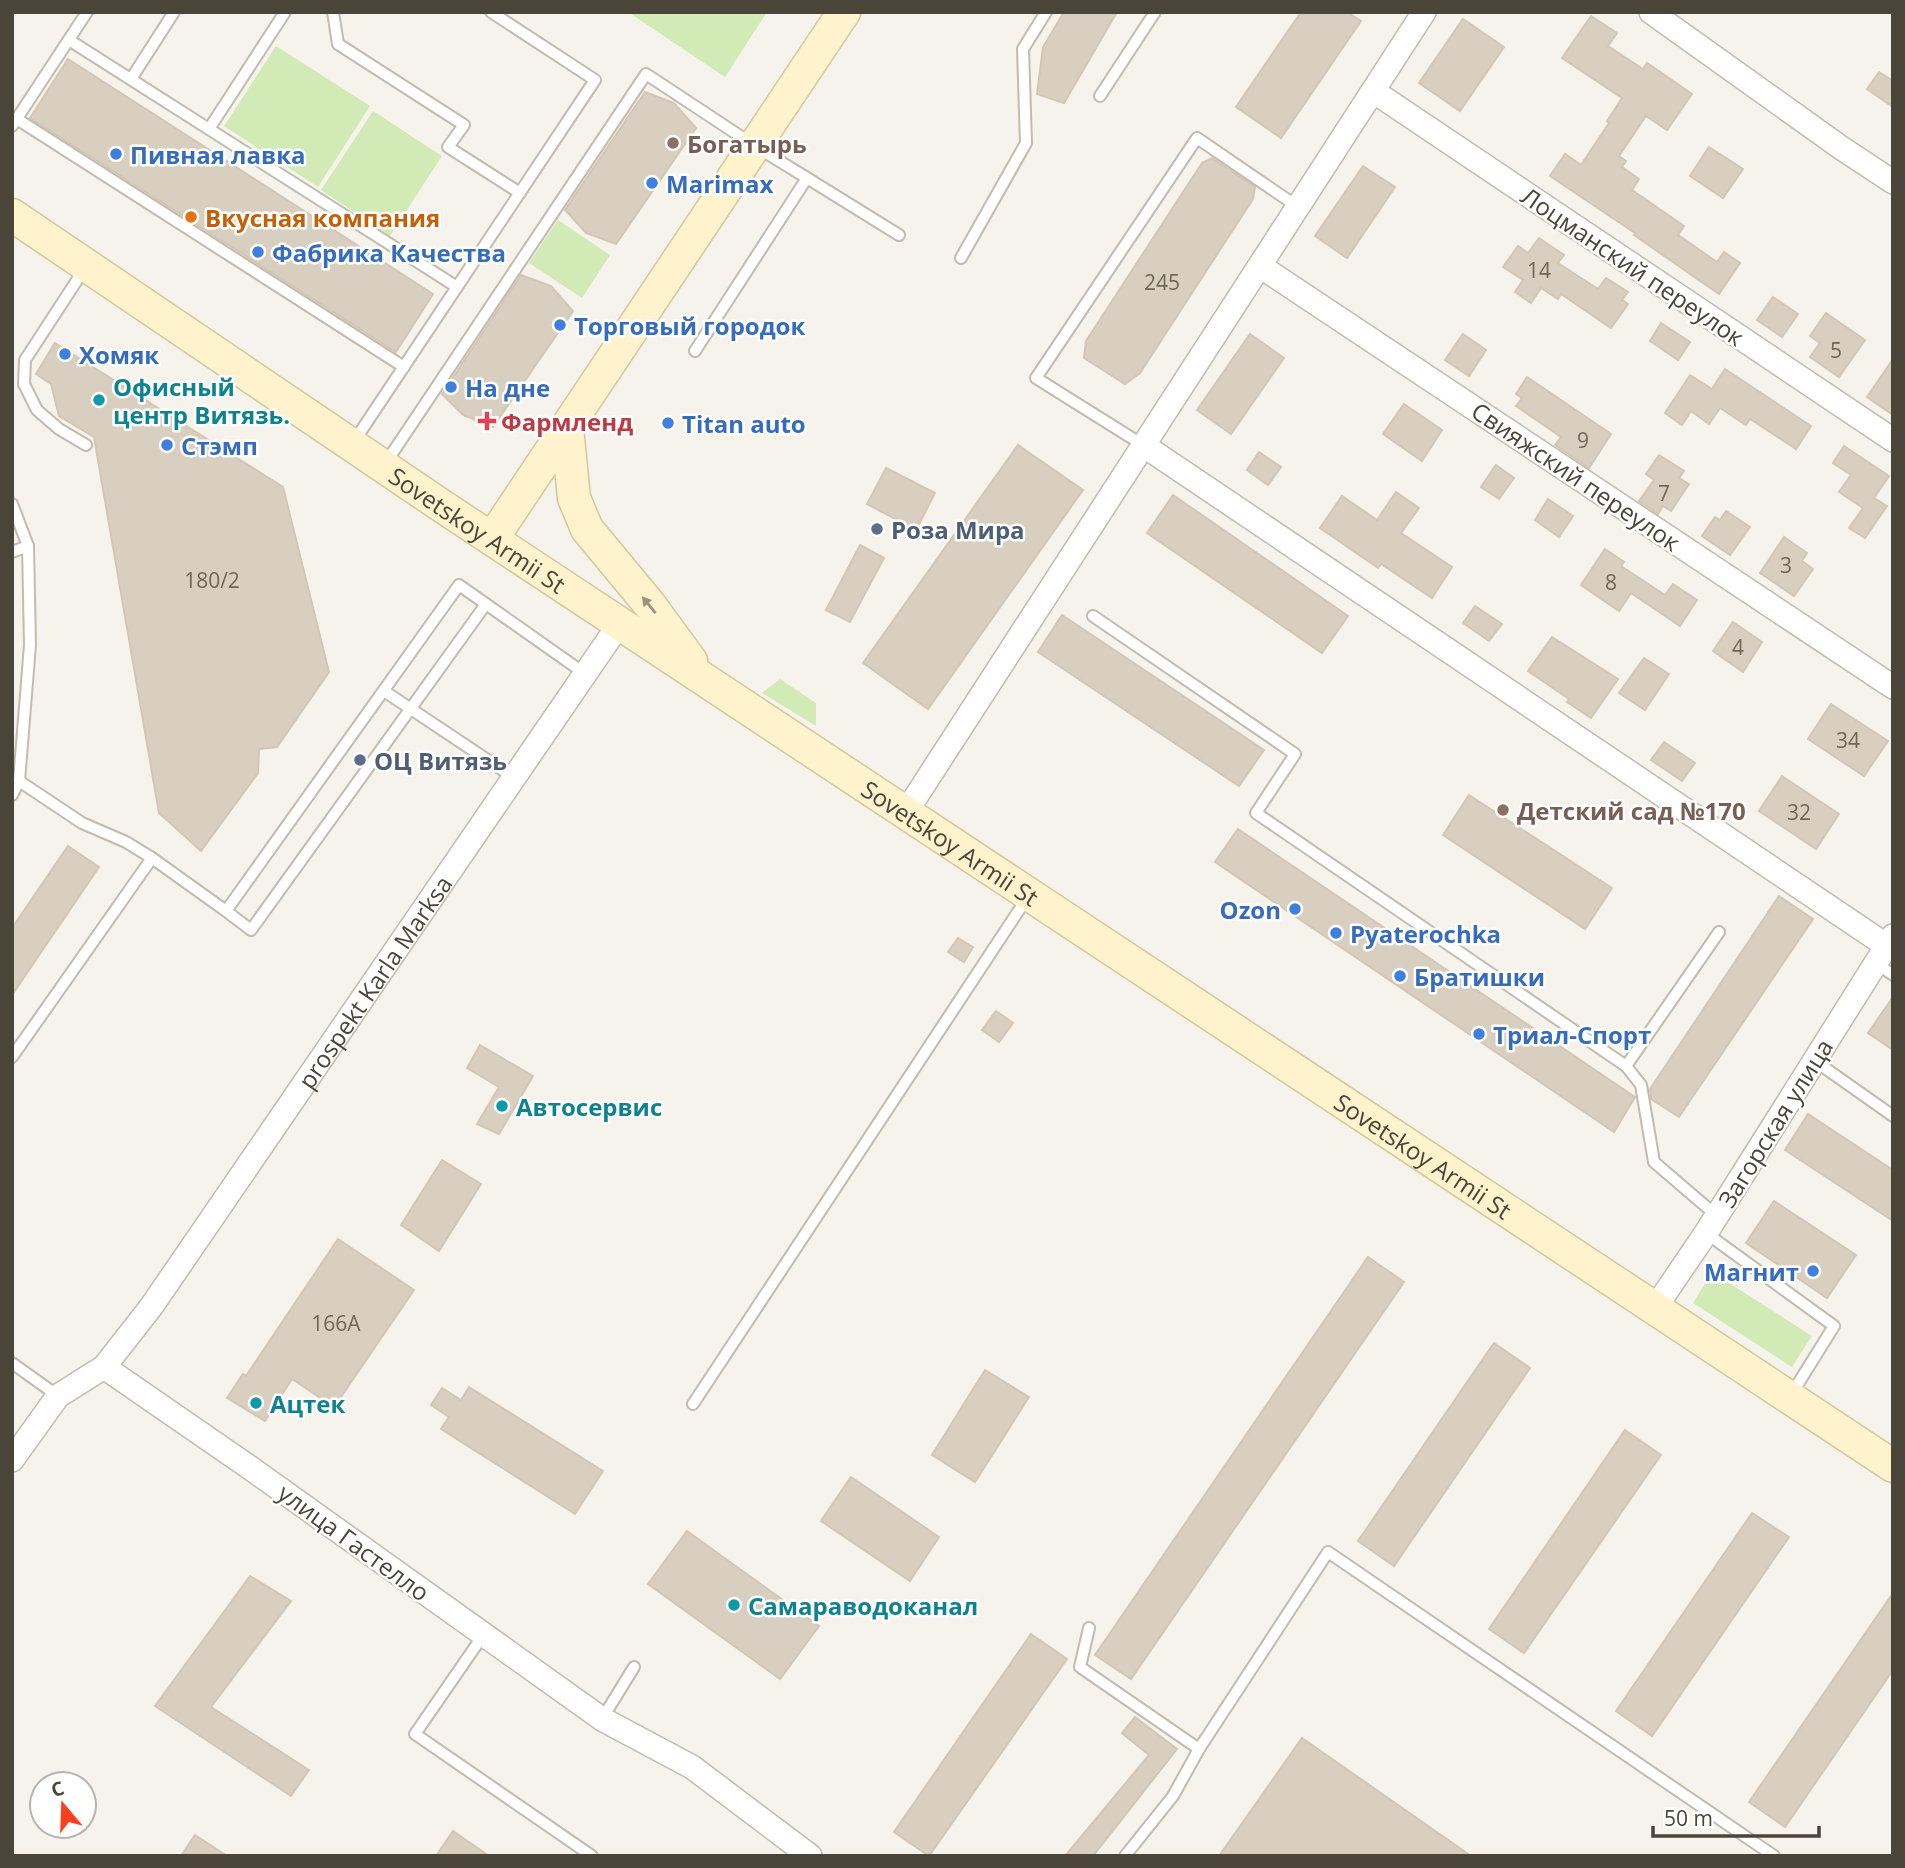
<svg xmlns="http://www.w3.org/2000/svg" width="1905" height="1868" font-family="'Open Sans',sans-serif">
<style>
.green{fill:#d2eab5}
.building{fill:#d8cfc1;stroke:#d3c7b4;stroke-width:2}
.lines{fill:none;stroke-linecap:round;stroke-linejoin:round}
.lane-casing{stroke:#c2bbae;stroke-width:14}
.street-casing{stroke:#c2bbae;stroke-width:26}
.secondary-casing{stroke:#d6c79b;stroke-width:35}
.lane{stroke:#fff;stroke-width:10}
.street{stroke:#fff;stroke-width:23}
.secondary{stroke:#fff3cd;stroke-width:32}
.oneway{fill:#9c937c}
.education-dot{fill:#8d6e63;stroke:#fff;stroke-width:2.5}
.shop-dot{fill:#3f7fe0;stroke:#fff;stroke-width:2.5}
.food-dot{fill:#e8710a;stroke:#fff;stroke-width:2.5}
.culture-dot{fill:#0f9aa8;stroke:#fff;stroke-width:2.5}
.health-dot{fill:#e0444e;stroke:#fff;stroke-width:2.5}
.service-dot{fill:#5c6f8a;stroke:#fff;stroke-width:2.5}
.labels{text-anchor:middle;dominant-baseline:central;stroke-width:5;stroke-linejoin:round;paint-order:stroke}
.number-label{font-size:21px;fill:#6e675b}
.education-label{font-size:24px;font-weight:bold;fill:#785e54;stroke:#fff;text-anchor:start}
.shop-label{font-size:24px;font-weight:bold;fill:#366cbe;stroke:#fff;text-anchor:start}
.food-label{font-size:24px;font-weight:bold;fill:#c56008;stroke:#fff;text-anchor:start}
.street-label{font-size:24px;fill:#4b4439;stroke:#fff}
.culture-label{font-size:24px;font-weight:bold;fill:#0d838f;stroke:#fff;text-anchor:start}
.health-label{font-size:24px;font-weight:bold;fill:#be3a42;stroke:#fff;text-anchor:start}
.service-label{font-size:24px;font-weight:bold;fill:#4e5e75;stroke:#fff;text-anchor:start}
</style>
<rect width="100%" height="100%" fill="#f6f3ec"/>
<!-- green -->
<g class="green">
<polygon points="628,12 767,12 725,77"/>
<polygon points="276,46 370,106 318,187 224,126"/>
<polygon points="373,111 442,156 390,236 321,190"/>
<polygon points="558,220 610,255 582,298 529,263"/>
<polygon points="780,679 816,703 816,726 762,693"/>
<polygon points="1712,1272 1812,1336 1792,1367 1693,1303"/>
</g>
<!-- building -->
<g class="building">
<polygon points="1064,12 1117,12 1064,103 1037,94 1043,47"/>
<polygon points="1301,12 1347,12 1361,21 1281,138 1236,107"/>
<polygon points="1591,16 1617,33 1608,46 1643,69 1647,63 1692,94 1667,130 1646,116 1619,156 1626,161 1622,167 1639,179 1632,190 1684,226 1678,235 1717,262 1724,252 1740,263 1719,294 1634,235 1635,233 1550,176 1565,154 1581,165 1609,123 1607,121 1622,98 1562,58"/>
<polygon points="1463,19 1504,47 1460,111 1419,83"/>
<polygon points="68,59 433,294 396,352 30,118"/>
<polygon points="1879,72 1893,81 1893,107 1867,89"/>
<polygon points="645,92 674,103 696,128 616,244 586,233 565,210"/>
<polygon points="1709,147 1743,169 1723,198 1690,176"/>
<polygon points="1212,158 1255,187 1253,199 1140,373 1125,384 1084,358 1086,341 1202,163"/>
<polygon points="1363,166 1395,187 1347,258 1315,236"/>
<polygon points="1539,238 1564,255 1558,263 1598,289 1606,278 1628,292 1622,300 1628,304 1611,328 1561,294 1558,299 1541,288 1531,303 1515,292 1523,280 1503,267 1518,246 1528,253"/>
<polygon points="521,275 551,286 573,311 493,427 463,415 442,394"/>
<polygon points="1773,297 1798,314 1782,337 1757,320"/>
<polygon points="1826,313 1865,340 1839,377 1810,357 1820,343 1810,336"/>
<polygon points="1661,323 1690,342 1678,360 1650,341"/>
<polygon points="1250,334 1284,358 1231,434 1197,410"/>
<polygon points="1463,334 1486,350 1469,376 1445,360"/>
<polygon points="55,343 283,487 329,672 277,747 259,749 258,773 201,851 159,813 94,437 59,416 51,384 36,374"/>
<polygon points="1893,359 1893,415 1867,397"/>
<polygon points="1725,369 1811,426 1796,449 1750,419 1746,425 1720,408 1709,424 1691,411 1682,425 1665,413 1690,375 1712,389"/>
<polygon points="1527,377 1611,434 1589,468 1555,445 1561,437 1516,406 1522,398 1516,394"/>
<polygon points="1404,404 1442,430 1422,461 1383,434"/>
<polygon points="1018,445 1083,490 928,709 863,663"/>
<polygon points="1844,446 1889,476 1874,498 1887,506 1865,538 1849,528 1863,508 1839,492 1851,475 1833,463"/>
<polygon points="1259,452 1281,467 1268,485 1247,470"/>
<polygon points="1659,455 1684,471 1679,478 1689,484 1671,511 1663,506 1658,514 1639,501 1654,480 1646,474"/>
<polygon points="1496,465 1514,478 1499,499 1481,487"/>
<polygon points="886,468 935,493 916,530 867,504"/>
<polygon points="1396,492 1419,508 1401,533 1452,567 1432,598 1381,564 1378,568 1320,528 1342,496 1377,520"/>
<polygon points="1173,495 1348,616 1322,653 1147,533"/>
<polygon points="1548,499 1573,516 1559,537 1535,520"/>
<polygon points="1726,511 1750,527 1730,555 1702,536 1715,517 1720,520"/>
<polygon points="1784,537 1807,553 1802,561 1813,569 1794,596 1760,573"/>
<polygon points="860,545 884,558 850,622 826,610"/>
<polygon points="1605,549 1624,562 1621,566 1665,595 1673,584 1697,600 1680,626 1631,593 1619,611 1581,585"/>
<polygon points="1475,606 1502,624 1489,641 1463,623"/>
<polygon points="1062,615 1264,750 1239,786 1038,652"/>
<polygon points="1733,622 1762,642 1743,672 1713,651"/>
<polygon points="1552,637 1618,679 1591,718 1567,702 1569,699 1528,671"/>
<polygon points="1644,658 1669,674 1645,710 1619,693"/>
<polygon points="1831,704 1888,741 1864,776 1808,739"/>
<polygon points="1664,742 1695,763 1682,781 1651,760"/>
<polygon points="1782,776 1839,814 1816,849 1759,811"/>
<polygon points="1469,795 1612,888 1585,929 1443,835"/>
<polygon points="1238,829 1635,1097 1614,1132 1215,862"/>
<polygon points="68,846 99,867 12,995 12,928"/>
<polygon points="1779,896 1813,919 1679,1117 1651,1099 1650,1089"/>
<polygon points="958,938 973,947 964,962 948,952"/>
<polygon points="1893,997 1893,1050 1868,1033"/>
<polygon points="996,1011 1013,1023 999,1042 982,1030"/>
<polygon points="480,1045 533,1076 499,1134 477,1124 499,1087 467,1068"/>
<polygon points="1808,1114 1893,1170 1893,1221 1785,1150"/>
<polygon points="442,1160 481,1184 439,1251 401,1225"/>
<polygon points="1774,1201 1856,1255 1827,1298 1746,1243"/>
<polygon points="338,1239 414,1290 334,1407 292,1379 265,1421 227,1398 243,1374 246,1376"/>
<polygon points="1368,1257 1404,1282 1131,1679 1095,1655"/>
<polygon points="1494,1343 1530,1368 1394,1566 1358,1541"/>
<polygon points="985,1370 1029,1397 975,1482 932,1455"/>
<polygon points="469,1387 603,1471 575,1514 441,1429 449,1417 431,1405 442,1388 461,1400"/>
<polygon points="1625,1430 1661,1455 1524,1653 1489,1629"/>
<polygon points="851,1477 939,1537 910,1581 821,1521"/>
<polygon points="1752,1513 1789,1537 1652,1736 1616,1711"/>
<polygon points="687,1531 819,1626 780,1679 648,1584"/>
<polygon points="250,1576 291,1601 211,1707 309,1770 291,1796 155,1706"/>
<polygon points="1893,1593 1893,1670 1785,1827 1749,1802"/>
<polygon points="1031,1634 1067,1659 929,1856 894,1832"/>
<polygon points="1135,1717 1177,1749 1093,1856 1065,1856 1149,1755 1122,1733"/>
<polygon points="1302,1738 1471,1856 1219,1856"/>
<polygon points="453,1831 489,1856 436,1856"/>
<polygon points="195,1835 227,1856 181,1856"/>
</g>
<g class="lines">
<!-- lane casing -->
<g class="lane-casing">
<g id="lane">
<polyline points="333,12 338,44 464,125 448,147 520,193"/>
<polyline points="69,40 457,287"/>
<polyline points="131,79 174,12"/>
<polyline points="1100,96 1155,12"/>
<polyline points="17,119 404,367"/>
<polyline points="12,126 87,12"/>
<polyline points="209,129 285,12"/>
<polyline points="807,178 899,235"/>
<polyline points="961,258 1026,143 1023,49 1046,12"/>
<polyline points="85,268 25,360 24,384 37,410 59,429 86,445"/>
<polyline points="353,443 595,80 491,12"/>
<polyline points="1143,445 1036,378 1197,138 1298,207"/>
<polyline points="385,464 646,74 755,146 807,178 695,351"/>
<polyline points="12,504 28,546 30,645 19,781 12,795"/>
<polyline points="12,552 28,546"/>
<polyline points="486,604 584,673"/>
<polyline points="1093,616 1295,754 1256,813 1626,1066"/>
<polyline points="384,691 513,777"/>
<polyline points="19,781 82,823 126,842 152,858 226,911 459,585 486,604 251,930 226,911"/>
<polyline points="1876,963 1893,975"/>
<polyline points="12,1057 152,858"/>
<polyline points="1815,1061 1893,1116"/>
<polyline points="1717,1216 1654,1162 1641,1085 1626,1066 1719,932"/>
<polyline points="1706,1233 1834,1326 1791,1395"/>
<polyline points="12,1363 58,1396"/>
<polyline points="693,1404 1027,898"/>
<polyline points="1089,1628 1080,1667 1199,1749 1328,1552 1774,1856"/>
<polyline points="484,1634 415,1734 592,1856"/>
<polyline points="602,1719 634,1667"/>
<polyline points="1125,1856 1173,1796 1199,1749"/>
</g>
</g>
<!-- street casing -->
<g class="street-casing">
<g id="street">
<polyline points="1651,12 1840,147 1893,182"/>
<polyline points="1373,91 1893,440"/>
<polyline points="1260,266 1893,687"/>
<polyline points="1143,445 1887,946"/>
<polyline points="906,812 1424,12"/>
<polyline points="1655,1308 1706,1233 1893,936"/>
<polyline points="104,1367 249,1467 602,1719 692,1767 810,1856"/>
<path id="s1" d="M 12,1460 L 58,1396 L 104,1367 L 151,1307 L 620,623"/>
</g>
</g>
<!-- secondary casing -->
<g class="secondary-casing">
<g id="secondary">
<path id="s2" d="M 12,215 L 442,506 L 1893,1466"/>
<polyline points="567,428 574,498 587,529 650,605 691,661"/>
<polyline points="492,539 844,12"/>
</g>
</g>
<!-- lane -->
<use href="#lane" class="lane"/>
<!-- street -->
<use href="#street" class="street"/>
<!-- secondary -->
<use href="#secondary" class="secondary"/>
</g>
<!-- one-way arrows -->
<defs><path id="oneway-solid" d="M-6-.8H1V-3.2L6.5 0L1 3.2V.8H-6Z" transform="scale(1.75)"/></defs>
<use class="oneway" href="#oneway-solid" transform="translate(649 605) rotate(-129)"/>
<!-- markers -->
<g class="education-dot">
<circle cx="673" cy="143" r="7"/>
<circle cx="1503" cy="810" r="7"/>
</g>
<g class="shop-dot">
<circle cx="116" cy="154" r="7"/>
<circle cx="652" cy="183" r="7"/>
<circle cx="258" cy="252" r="7"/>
<circle cx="560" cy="325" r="7"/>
<circle cx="65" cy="354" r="7"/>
<circle cx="451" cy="387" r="7"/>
<circle cx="668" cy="423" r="7"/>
<circle cx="167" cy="445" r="7"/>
<circle cx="1295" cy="909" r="7"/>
<circle cx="1336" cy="933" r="7"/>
<circle cx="1400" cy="976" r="7"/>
<circle cx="1479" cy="1034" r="7"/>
<circle cx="1813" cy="1271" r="7"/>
</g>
<circle class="food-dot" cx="191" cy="217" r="7"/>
<g class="culture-dot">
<circle cx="99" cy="400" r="7"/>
<circle cx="502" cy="1106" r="7"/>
<circle cx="256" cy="1403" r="7"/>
<circle cx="734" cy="1605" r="7"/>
</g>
<path class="health-dot" d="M483.5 410.5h7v7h7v7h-7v7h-7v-7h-7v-7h7z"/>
<g class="service-dot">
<circle cx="877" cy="529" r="7"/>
<circle cx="360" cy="760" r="7"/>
</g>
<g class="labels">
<!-- number labels -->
<g class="number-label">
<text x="1539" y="270">14</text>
<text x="1162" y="282">245</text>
<text x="1836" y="350">5</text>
<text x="1583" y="440">9</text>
<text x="1664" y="493">7</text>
<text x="1786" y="565">3</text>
<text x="212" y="580">180/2</text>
<text x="1611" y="582">8</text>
<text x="1738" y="647">4</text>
<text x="1848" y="740">34</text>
<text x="1799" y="812">32</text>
<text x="336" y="1323">166А</text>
</g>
<!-- education labels -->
<g class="education-label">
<text x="687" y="143">Богатырь</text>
<text x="1517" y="810">Детский сад №170</text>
</g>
<!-- shop labels -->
<g class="shop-label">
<text x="130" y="154">Пивная лавка</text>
<text x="666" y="183">Marimax</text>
<text x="272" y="252">Фабрика Качества</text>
<text x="574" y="325">Торговый городок</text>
<text x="79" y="354">Хомяк</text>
<text x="465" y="387">На дне</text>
<text x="682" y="423">Titan auto</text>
<text x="181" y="445">Стэмп</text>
<text x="1281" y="909" text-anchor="end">Ozon</text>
<text x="1350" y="933">Pyaterochka</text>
<text x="1414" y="976">Братишки</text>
<text x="1493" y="1034">Триал-Спорт</text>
<text x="1799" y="1271" text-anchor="end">Магнит</text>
</g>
<!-- food labels -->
<g class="food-label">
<text x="205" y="217">Вкусная компания</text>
</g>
<!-- street labels -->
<g class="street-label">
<text transform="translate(1633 266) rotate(34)">Лоцманский переулок</text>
<text transform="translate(1576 476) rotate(34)">Свияжский переулок</text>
<text stroke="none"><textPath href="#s2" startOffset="562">Sovetskoy Armii St</textPath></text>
<text stroke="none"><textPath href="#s2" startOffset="1129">Sovetskoy Armii St</textPath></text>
<text stroke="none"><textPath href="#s1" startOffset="604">prospekt Karla Marksa</textPath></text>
<text transform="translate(1775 1123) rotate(-58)">Загорская улица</text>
<text stroke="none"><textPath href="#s2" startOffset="1696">Sovetskoy Armii St</textPath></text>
<text transform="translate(354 1542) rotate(36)">улица Гастелло</text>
</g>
<!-- culture labels -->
<g class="culture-label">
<text x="113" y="386">Офисный<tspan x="113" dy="28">центр Витязь.</tspan></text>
<text x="516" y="1106">Автосервис</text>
<text x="270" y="1403">Ацтек</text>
<text x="748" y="1605">Самараводоканал</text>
</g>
<!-- health labels -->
<g class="health-label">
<text x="501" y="421">Фармленд</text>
</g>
<!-- service labels -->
<g class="service-label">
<text x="891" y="529">Роза Мира</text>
<text x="374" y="760">ОЦ Витязь</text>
</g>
</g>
<!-- border -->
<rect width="1905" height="1868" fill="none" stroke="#4b4439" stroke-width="28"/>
<!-- north arrow -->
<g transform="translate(63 1805) rotate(341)"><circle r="33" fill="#ffffff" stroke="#b7b4b0" stroke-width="2"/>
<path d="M0-5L12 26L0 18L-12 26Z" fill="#fc3f1d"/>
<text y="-10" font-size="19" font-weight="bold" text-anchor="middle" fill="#4b4439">С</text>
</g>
<!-- scale -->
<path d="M1653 1826v10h166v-10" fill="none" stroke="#4b4439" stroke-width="3.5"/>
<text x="1664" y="1826" font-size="21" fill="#4b4439" stroke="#ffffff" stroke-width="5" paint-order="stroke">50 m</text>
</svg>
